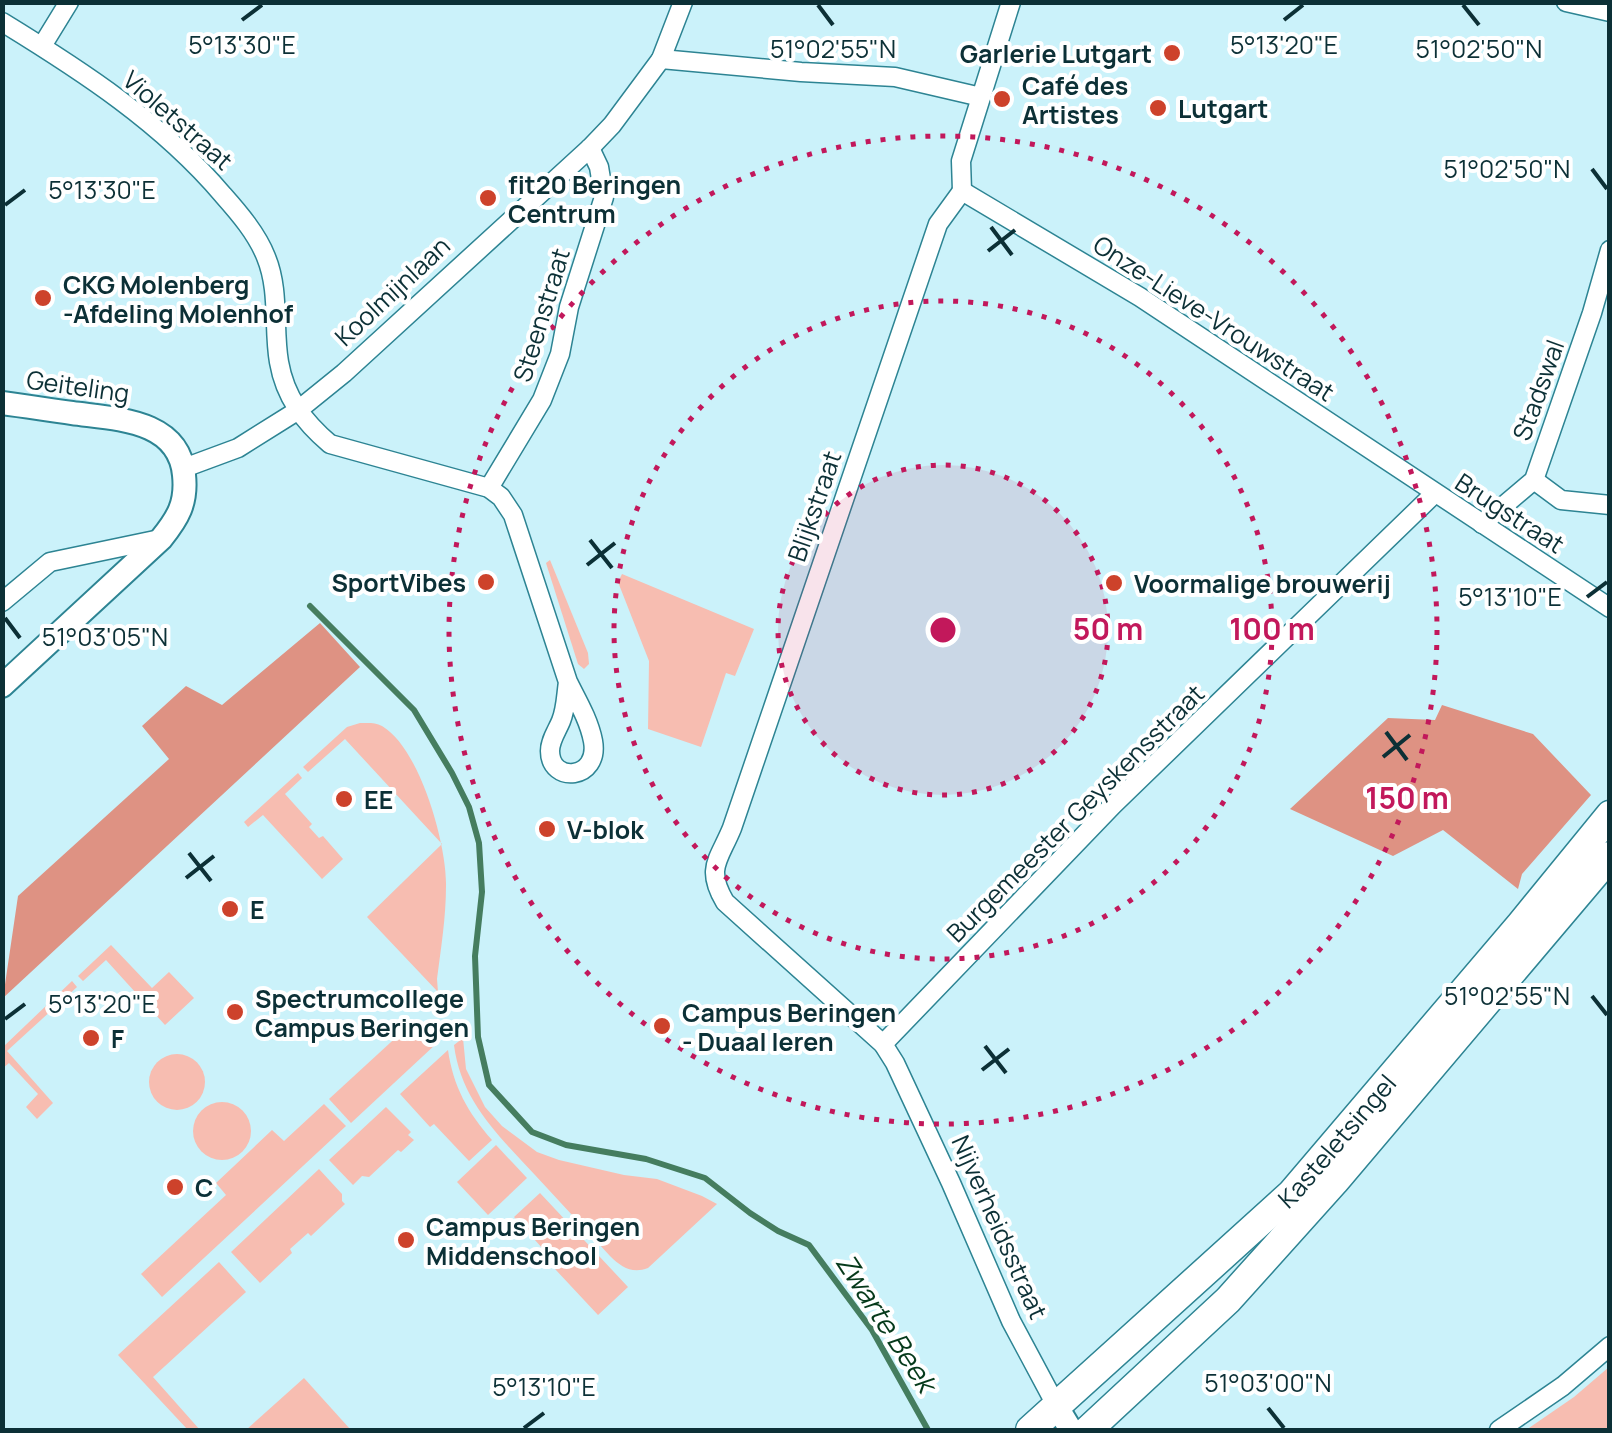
<svg xmlns="http://www.w3.org/2000/svg" width="1612" height="1433" font-family="Manrope,sans-serif">
<style>
.green{fill:#f7bdb1}
.forest{fill:#de9283}
.lines{fill:none;stroke-linecap:round;stroke-linejoin:round}
.stream{stroke:#457d5f;stroke-width:6}
.minor-casing{stroke:#2d8493;stroke-width:21}
.tertiary-casing{stroke:#2d8493;stroke-width:26}
.primary-casing{stroke:#2d8493;stroke-width:31}
.minor{stroke:#fff;stroke-width:18}
.tertiary{stroke:#fff;stroke-width:22}
.primary{stroke:#fff;stroke-width:28}
.ticks{fill:none;stroke:#0c3036;stroke-width:4}
.ring{fill:none;stroke:#c2185b;stroke-width:5;stroke-dasharray:5 10}
.poi-dot{fill:#cd422b;stroke:#fff;stroke-width:4}
.labels{text-anchor:middle;dominant-baseline:central;stroke-width:8;stroke-linejoin:round;paint-order:stroke}
.poi-label{font-size:25px;font-weight:bold;fill:#0c3036;stroke:#fff;text-anchor:start}
.street-label{font-size:25px;fill:#0c3036;stroke:#fff}
.water-label{font-size:28px;font-style:italic;fill:#05391a;stroke:#fff}
.ticks-label{font-size:25px;text-anchor:middle;fill:#0c3036;stroke:#fff;stroke-width:8;stroke-linejoin:round;paint-order:stroke}
.centre{fill:#c2185b;stroke:#fff;stroke-width:5}
.ring-label{font-size:30px;text-anchor:middle;font-weight:bold;fill:#c2185b;stroke:#fff;stroke-width:8;stroke-linejoin:round;paint-order:stroke}
</style>
<rect width="100%" height="100%" fill="#cbf2fa"/>
<!-- green -->
<g class="green">
<polygon points="550,560 588,653 589,664 584,669 578,664 546,563"/>
<polygon points="622,574 754,629 735,676 726,673 701,747 648,729 649,661 618,582"/>
<path d="M 360,723 C 367,723 375,722 382,726 C 420,748 447,845 446,886 C 446,917 441,948 437,979 L 438,992 L 367,917 L 442,844 L 345,739 L 308,772 L 303,767 L 347,727 Z"/>
<polygon points="298,773 302,778 285,794 312,824 309,827 319,838 323,836 343,859 322,879 263,815 248,827 244,822"/>
<polygon points="111,945 152,988 169,972 194,998 165,1025 106,960 83,981 78,976"/>
<polygon points="72,981 77,987 7,1051 53,1103 37,1119 26,1107 38,1094 9,1063 3,1068 3,1047"/>
<polygon points="415,1020 436,1044 351,1123 329,1099"/>
<path d="M 463,1038 L 466,1069 L 485,1107 L 502,1126 L 537,1152 L 559,1160 L 624,1175 L 657,1179 L 702,1196 L 717,1204 L 648,1268 C 632,1274 621,1267 610,1256 C 585,1229 560,1202 535,1175 C 499,1136 461,1101 454,1045 Z"/>
<path d="M 448,1050 C 453,1086 468,1113 492,1140 L 469,1161 L 434,1124 L 430,1127 L 400,1094 Z"/>
<circle cx="177" cy="1082" r="28"/>
<circle cx="222" cy="1131" r="29"/>
<polygon points="324,1104 346,1126 162,1297 141,1274 226,1195 216,1183 272,1130 284,1141"/>
<polygon points="386,1107 411,1132 408,1135 414,1140 401,1152 398,1150 369,1177 362,1176 353,1185 329,1160"/>
<polygon points="496,1145 527,1178 488,1215 457,1182"/>
<polygon points="319,1169 342,1194 342,1201 345,1204 311,1236 308,1233 290,1249 292,1253 260,1283 231,1252"/>
<polygon points="540,1193 628,1287 598,1315 541,1254 544,1250 514,1217"/>
<polygon points="219,1262 246,1292 153,1377 200,1430 188,1430 118,1355"/>
<polygon points="1609,1367 1609,1430 1526,1430 1574,1397"/>
<polygon points="304,1378 350,1429 348,1430 246,1430"/>
</g>
<!-- forest -->
<g class="forest">
<polygon points="320,623 360,667 3,998 18,896 169,759 142,726 186,686 222,705"/>
<polygon points="1442,705 1533,734 1591,795 1522,874 1518,889 1443,830 1393,856 1290,809 1388,718 1435,720"/>
</g>
<g class="lines">
<!-- stream -->
<polyline class="stream" points="310,606 414,710 452,773 469,807 479,843 482,892 475,956 478,1037 489,1085 532,1132 566,1145 646,1159 705,1178 750,1213 778,1231 809,1245 872,1330 928,1430"/>
<!-- minor casing -->
<g class="minor-casing">
<g id="minor">
<polyline points="1566,2 1610,12"/>
<path d="M 2,22 C 82,71 162,123 223,195 C 239,213 257,234 266,257 C 280,291 273,328 279,362 C 285,397 304,422 330,444 L 489,488 L 501,497 L 513,515 L 568,682 C 577,700 589,720 593,741 C 600,780 550,784 550,751 C 550,740 557,731 561,721 C 566,709 566,695 568,682"/>
<polyline points="42,46 69,2"/>
<polyline points="661,59 801,72 895,77 981,97"/>
<path d="M 962,191 L 938,224 L 732,828 C 719,860 705,868 725,902 L 883,1044 L 895,1063 L 951,1183 L 1011,1321 L 1057,1407"/>
<polyline points="962,191 1140,297 1610,608"/>
<polyline points="962,191 961,161 1011,2"/>
<polyline points="184,468 238,448 297,411 344,373 590,148 612,125 661,59 683,2"/>
<polyline points="1534,480 1561,500 1610,505"/>
<polyline points="489,488 542,400 560,354 569,307 604,197 599,167 590,148"/>
<polyline points="1482,524 1534,480 1592,313 1610,250"/>
<polyline points="2,602 50,562 160,539"/>
<polyline points="883,1044 1113,805 1434,494"/>
<polyline points="1499,1430 1563,1386 1610,1346"/>
</g>
</g>
<!-- tertiary casing -->
<g class="tertiary-casing">
<g id="tertiary">
<path d="M 2,403 C 26,406 49,410 72,413 C 115,419 179,419 184,475 C 187,503 178,518 161,539 L 2,686"/>
<polyline points="1057,1407 1071,1430"/>
</g>
</g>
<!-- primary casing -->
<g class="primary-casing">
<g id="primary">
<path id="s1" d="M 1030,1430 L 1291,1194 L 1521,924 L 1610,815"/>
<polyline points="1088,1430 1228,1300 1335,1181 1610,856"/>
</g>
</g>
<!-- minor -->
<use href="#minor" class="minor"/>
<!-- tertiary -->
<use href="#tertiary" class="tertiary"/>
<!-- primary -->
<use href="#primary" class="primary"/>
</g>
<!-- ticks -->
<path class="ticks" d="M 818,5 L 833,25M 1463,5 L 1479,25M 242,20 L 262,5M 1284,20 L 1303,5M 1592,169 L 1607,189M 5,205 L 25,190M 991,227 L 1012,255M 988,251 L 1015,230M 590,540 L 612,568M 587,565 L 615,543M 1587,597 L 1607,582M 5,618 L 20,638M 1386,732 L 1407,760M 1383,757 L 1410,735M 189,853 L 211,881M 186,878 L 214,856M 1592,996 L 1607,1015M 5,1019 L 25,1004M 985,1046 L 1006,1073M 982,1070 L 1009,1049M 1268,1408 L 1284,1428M 524,1428 L 544,1413"/>
<!-- distance rings -->
<circle cx="943" cy="630" r="165" fill="#c2185b" fill-opacity=".12"/>
<g class="ring">
<circle cx="943" cy="630" r="165"/>
<circle cx="943" cy="630" r="329"/>
<circle cx="943" cy="630" r="494"/>
</g>
<!-- markers -->
<g class="poi-dot">
<circle cx="1172" cy="53" r="10"/>
<circle cx="1002" cy="99" r="10"/>
<circle cx="1158" cy="108" r="10"/>
<circle cx="488" cy="198" r="10"/>
<circle cx="43" cy="298" r="10"/>
<circle cx="486" cy="582" r="10"/>
<circle cx="1114" cy="583" r="10"/>
<circle cx="344" cy="799" r="10"/>
<circle cx="547" cy="829" r="10"/>
<circle cx="230" cy="909" r="10"/>
<circle cx="235" cy="1012" r="10"/>
<circle cx="662" cy="1026" r="10"/>
<circle cx="91" cy="1038" r="10"/>
<circle cx="175" cy="1187" r="10"/>
<circle cx="406" cy="1240" r="10"/>
</g>
<g class="labels">
<!-- poi labels -->
<g class="poi-label">
<text x="1152" y="53" text-anchor="end">Garlerie Lutgart</text>
<text x="1022" y="85">Café des<tspan x="1022" dy="29">Artistes</tspan></text>
<text x="1178" y="108">Lutgart</text>
<text x="508" y="184">fit20 Beringen<tspan x="508" dy="29">Centrum</tspan></text>
<text x="63" y="284">CKG Molenberg<tspan x="63" dy="29">-Afdeling Molenhof</tspan></text>
<text x="466" y="582" text-anchor="end">SportVibes</text>
<text x="1134" y="583">Voormalige brouwerij</text>
<text x="364" y="799">EE</text>
<text x="567" y="829">V-blok</text>
<text x="250" y="909">E</text>
<text x="255" y="998">Spectrumcollege<tspan x="255" dy="29">Campus Beringen</tspan></text>
<text x="682" y="1012">Campus Beringen<tspan x="682" dy="29">- Duaal leren</tspan></text>
<text x="111" y="1038">F</text>
<text x="195" y="1187">C</text>
<text x="426" y="1226">Campus Beringen<tspan x="426" dy="29">Middenschool</tspan></text>
</g>
<!-- street labels -->
<g class="street-label">
<text transform="translate(178 120) rotate(41)">Violetstraat</text>
<text transform="translate(392 291) rotate(-43)">Koolmijnlaan</text>
<text transform="translate(541 315) rotate(-73)">Steenstraat</text>
<text transform="translate(1214 318) rotate(33)">Onze-Lieve-Vrouwstraat</text>
<text transform="translate(78 386) rotate(8)">Geiteling</text>
<text transform="translate(1538 390) rotate(-70)">Stadswal</text>
<text transform="translate(814 506) rotate(-71)">Blijkstraat</text>
<text transform="translate(1510 513) rotate(33)">Brugstraat</text>
<text transform="translate(1075 813) rotate(-45)">Burgemeester Geyskensstraat</text>
<text stroke="none"><textPath href="#s1" startOffset="422">Kasteletsingel</textPath></text>
<text transform="translate(1000 1227) rotate(66)">Nijverheidsstraat</text>
</g>
<!-- water labels -->
<g class="water-label">
<text transform="translate(887 1322) rotate(57)">Zwarte Beek</text>
</g>
</g>
<g class="ticks-label">
<text x="242" y="54">5°13'30"E</text>
<text x="1284" y="54">5°13'20"E</text>
<text x="833" y="58">51°02'55"N</text>
<text x="1479" y="58">51°02'50"N</text>
<text x="1507" y="178">51°02'50"N</text>
<text x="102" y="199">5°13'30"E</text>
<text x="1510" y="606">5°13'10"E</text>
<text x="105" y="646">51°03'05"N</text>
<text x="1507" y="1005">51°02'55"N</text>
<text x="102" y="1013">5°13'20"E</text>
<text x="1268" y="1392">51°03'00"N</text>
<text x="544" y="1396">5°13'10"E</text>
</g>
<circle cx="943" cy="630" r="15" class="centre"/>
<g class="ring-label">
<text x="1108" y="640">50 m</text>
<text x="1272" y="640">100 m</text>
<text x="1407" y="809">150 m</text>
</g>
<!-- border -->
<rect width="1612" height="1433" fill="none" stroke="#0c3036" stroke-width="10"/>
</svg>
